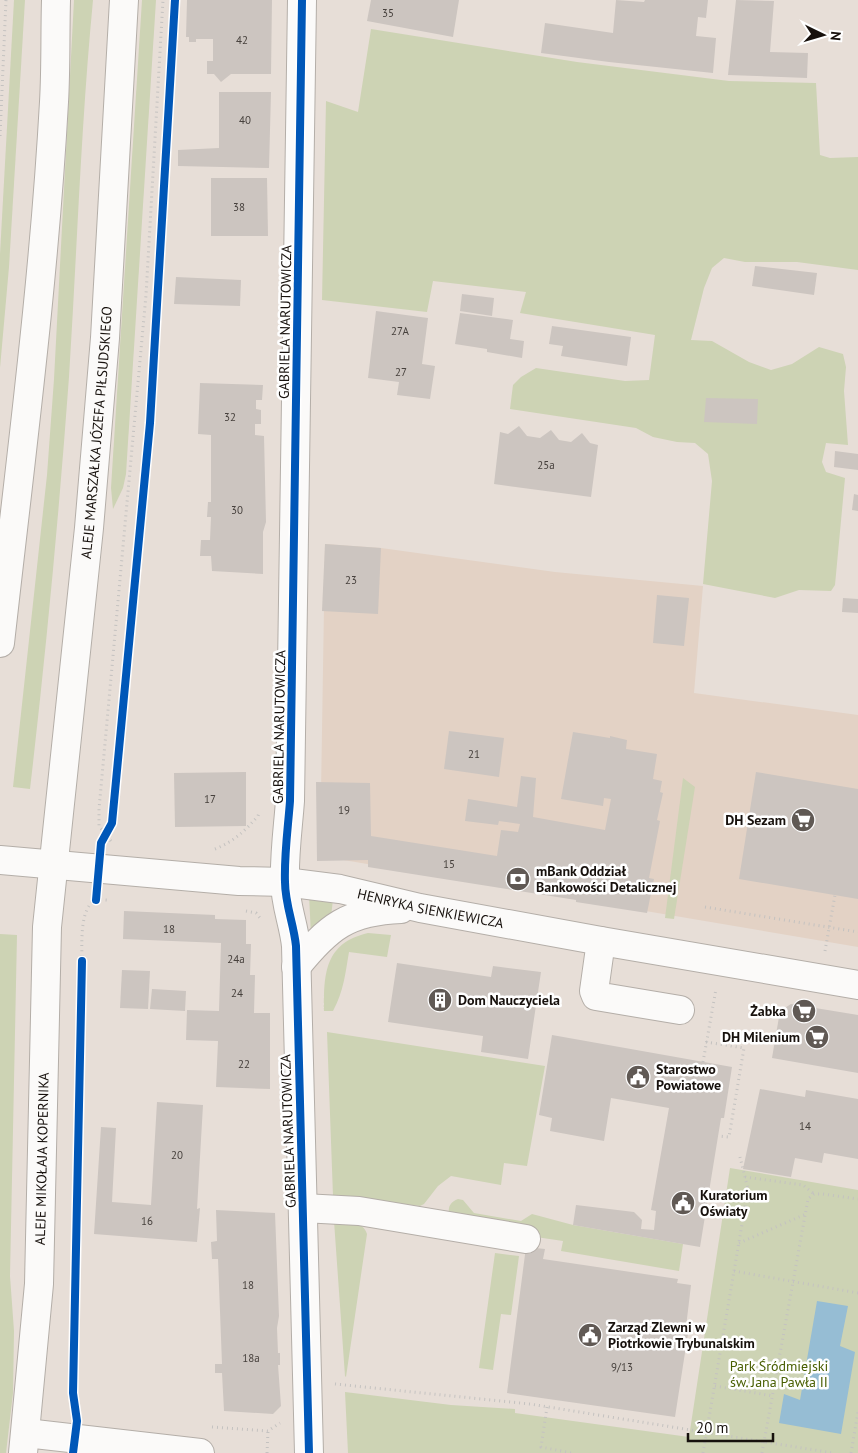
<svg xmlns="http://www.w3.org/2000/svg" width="858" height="1453" font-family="'PT Sans',sans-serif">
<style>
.built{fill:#e3d2c5}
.green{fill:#cdd3b4}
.water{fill:#96bdd4}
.building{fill:#ccc5c0}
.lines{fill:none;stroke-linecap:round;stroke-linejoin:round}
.minor-casing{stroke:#b4aea8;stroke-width:30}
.major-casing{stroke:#b4aea8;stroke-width:30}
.path{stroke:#c4c2c0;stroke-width:3;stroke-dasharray:1 4;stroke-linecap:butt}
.minor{stroke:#fbfaf9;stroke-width:28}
.major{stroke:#fbfaf9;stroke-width:28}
.cycleway-casing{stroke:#fff;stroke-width:11}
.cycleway{stroke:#0057b8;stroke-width:8}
.labels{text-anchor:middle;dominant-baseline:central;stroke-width:5;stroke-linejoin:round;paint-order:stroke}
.number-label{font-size:11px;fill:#46403c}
.street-label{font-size:14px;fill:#17110d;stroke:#fff}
.poi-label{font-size:14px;font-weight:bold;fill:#17110d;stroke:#fff;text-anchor:start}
.park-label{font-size:14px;fill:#485e00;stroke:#fff}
</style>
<rect width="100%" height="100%" fill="#e7ded7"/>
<!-- built -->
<polygon class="built" points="325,544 381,548 555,572 703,586 694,693 858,715 858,947 320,856"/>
<!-- green -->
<g class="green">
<polygon points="14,0 25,0 9,267 0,368 0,254"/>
<path d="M 74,0 L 93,0 C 81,125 77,251 69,377 C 59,514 46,652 30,789 L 13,787 L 47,475 L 54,379 Z"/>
<polygon points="142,0 156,0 126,474 123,488 113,509 111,488"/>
<polygon points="371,29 577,62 729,81 816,83 820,155 830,158 858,157 858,270 797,262 745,262 724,258 712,268 704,288 691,340 712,341 749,362 771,370 792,364 819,347 843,354 846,367 844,391 848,445 826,443 822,462 826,472 845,478 835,585 831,591 799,590 775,598 703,584 712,481 708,454 695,443 677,442 653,437 636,428 510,409 513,385 521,377 536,368 625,381 649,380 655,335 520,313 526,292 433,281 427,312 322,300 326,101 358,112"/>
<polygon points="683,778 695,787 674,919 665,918"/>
<polygon points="309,895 333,899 331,917 311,935"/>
<path d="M 368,933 L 391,935 L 387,957 L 349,952 C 345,975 344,990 333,1011 L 324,1011 C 324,975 324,943 368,933 Z"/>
<polygon points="0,934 17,935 10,1276 14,1331 13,1393 6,1453 0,1453"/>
<polygon points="327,1032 545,1066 527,1166 504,1163 501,1185 451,1176 438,1186 424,1204 420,1206 341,1196 333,1196"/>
<polygon points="730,1168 858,1190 858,1453 348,1453 345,1392 451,1405 515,1409 515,1413 689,1437"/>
<path d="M 458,1199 L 463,1200 L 474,1213 L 521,1221 L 532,1214 L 573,1225 L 683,1244 L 679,1271 L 561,1251 L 563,1241 L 509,1233 L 449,1214 C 448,1207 450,1202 458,1199 Z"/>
<path d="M 334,1221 C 346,1223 363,1220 367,1234 L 346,1377 L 345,1376 Z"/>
<polygon points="495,1253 519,1256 511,1315 501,1314 493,1370 479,1368"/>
</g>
<!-- water -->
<polygon class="water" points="817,1301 848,1306 840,1346 855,1352 841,1434 779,1423 784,1394 800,1400"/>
<!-- building -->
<g class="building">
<polygon points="187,0 272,0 271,74 231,74 221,82 214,74 207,74 207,61 213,61 213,39 196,39 196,42 189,42 189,37 186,37"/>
<polygon points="371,0 459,0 453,37 367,21"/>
<polygon points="616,0 644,2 645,0 708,0 706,18 698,17 696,36 716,38 713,73 609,62 541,53 545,23 613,33"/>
<polygon points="736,0 774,1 770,52 808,53 807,78 728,75"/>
<polygon points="219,92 271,92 269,168 178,166 178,150 219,148"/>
<polygon points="211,178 267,178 268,236 211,236"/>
<polygon points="755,266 817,273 814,295 752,286"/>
<polygon points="176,277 241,280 240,306 174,304"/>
<polygon points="462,294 494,298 492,316 460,311"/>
<polygon points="376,311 428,318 422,364 435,366 430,399 397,395 399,382 368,378"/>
<polygon points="460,313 513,320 510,339 524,341 522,358 487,352 487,349 455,344"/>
<polygon points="552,326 631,337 627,366 561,356 563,346 549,344"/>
<polygon points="200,383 263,385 262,400 256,400 256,409 261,410 261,424 255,424 255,435 264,436 266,522 263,532 263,574 212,571 211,556 200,556 201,540 210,540 211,517 207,517 208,502 211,502 211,435 198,434"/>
<polygon points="706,398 758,399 757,424 704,422"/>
<polygon points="519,426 527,436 540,438 551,430 559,440 571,442 582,433 590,443 598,445 591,497 494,484 500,432 508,434"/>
<polygon points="835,451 858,454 858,470 834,467"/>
<polygon points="854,494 858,495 858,511 852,510"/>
<polygon points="325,544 381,548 378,614 322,611"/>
<polygon points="657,595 689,598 684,646 653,643"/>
<polygon points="843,598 858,599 858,613 842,612"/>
<polygon points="449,731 504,738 499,777 444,769"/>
<polygon points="573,732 610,738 610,736 627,740 626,749 657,754 653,779 662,781 660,792 663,793 657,820 660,821 649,878 654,879 647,913 576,902 576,900 368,867 368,860 317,861 316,782 370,783 371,836 497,856 501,830 518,832 520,824 499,821 498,825 465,821 468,799 517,807 521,776 536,778 533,817 605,830 611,799 604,798 603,806 561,799"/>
<polygon points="246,772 246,826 175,827 174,773"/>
<polygon points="756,772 858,789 858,899 739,879"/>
<polygon points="124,911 215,915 215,919 246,920 246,944 251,944 250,975 255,975 254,1013 270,1013 270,1089 216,1087 218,1041 186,1040 187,1010 219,1011 221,943 123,939"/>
<polygon points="397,963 491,977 493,966 541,972 528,1059 481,1052 483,1036 388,1022"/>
<polygon points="122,970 150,971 148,1009 120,1008"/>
<polygon points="152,989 186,991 185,1011 150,1009"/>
<polygon points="791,1004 858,1015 858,1073 772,1058 780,1011"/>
<polygon points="552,1035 732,1067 724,1118 721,1118 700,1247 573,1225 576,1205 634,1212 642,1220 641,1229 654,1230 656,1211 651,1210 669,1108 611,1098 604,1141 550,1131 552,1118 539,1115"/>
<polygon points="760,1089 805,1097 806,1090 858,1099 858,1159 824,1153 822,1163 795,1158 791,1177 743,1169"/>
<polygon points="157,1102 203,1105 197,1209 200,1208 197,1242 94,1234 101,1127 116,1128 112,1202 151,1205"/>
<polygon points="216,1210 275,1213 279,1316 277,1328 278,1353 280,1353 280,1365 278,1365 281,1406 273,1414 224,1411 222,1373 215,1373 215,1364 222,1364 218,1259 212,1259 211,1242 217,1241"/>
<polygon points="526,1247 545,1249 543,1259 678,1279 677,1283 691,1285 686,1327 689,1327 675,1417 507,1393"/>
</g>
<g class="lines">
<!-- minor casing -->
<g class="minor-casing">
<g id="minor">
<path d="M 302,0 L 290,801 C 288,828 284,855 285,882 C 285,904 294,925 296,946 L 309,1453"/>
<path id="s1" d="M 0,860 L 239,881 L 285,882 L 340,889 L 420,908 L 601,941 L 858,985"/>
<polyline points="601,941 594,991 596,996 680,1010"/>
<path d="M 296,967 C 328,927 348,911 401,909"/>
<polyline points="303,1208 359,1211 526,1239"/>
<polyline points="26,1433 200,1453"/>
</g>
</g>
<!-- major casing -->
<g class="major-casing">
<g id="major">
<path d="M 0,643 C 20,463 44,283 54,102 C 56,68 55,34 56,0"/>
<path id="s2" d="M 23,1453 L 39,1284 L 47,927 L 89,528 L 105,338 L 124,0"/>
</g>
</g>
<!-- path -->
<g class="path">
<polyline points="0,136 6,0"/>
<polyline points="111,841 99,826 99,809 146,295 163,0"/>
<path d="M 215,849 C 233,842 245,831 258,816 L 259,813"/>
<polyline points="705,907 858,932"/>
<polyline points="246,911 256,913 260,918"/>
<polyline points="825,951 835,895"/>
<path d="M 82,961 C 82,946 79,907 96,900 C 99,899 104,900 108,900"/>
<polyline points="706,1042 744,1048 729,1137 718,1136"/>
<polyline points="703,1062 716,989"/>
<polyline points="745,1177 803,1185 814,1194"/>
<polyline points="739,1243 806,1214"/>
<polyline points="734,1271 858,1293"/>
<polyline points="335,1384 530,1404 833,1453"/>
<polyline points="715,1386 773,1396"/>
<polyline points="547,1407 541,1447 571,1453"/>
<polyline points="212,1427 268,1431 280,1423"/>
<polyline points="267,1453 268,1431"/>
<polyline points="703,1453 748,1189 740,1157"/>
<polyline points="762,1453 808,1199 814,1194 823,1194 858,1199"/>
<polyline points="851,1453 858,1412"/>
</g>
<!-- minor -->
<use href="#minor" class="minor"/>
<!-- major -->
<use href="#major" class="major"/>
<!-- cycleway casing -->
<g class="cycleway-casing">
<g id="cycleway">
<path d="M 302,0 L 290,801 C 288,828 284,855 285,882 C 285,904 294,925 296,946 L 309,1453"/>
<polyline points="96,900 101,843 112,823 150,423 175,0"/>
<polyline points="73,1453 77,1421 73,1393 82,961"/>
</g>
</g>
<!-- cycleway -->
<use href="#cycleway" class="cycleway"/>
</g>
<!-- icons -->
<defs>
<g id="supermarket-disc" transform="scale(1.25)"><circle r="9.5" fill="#605954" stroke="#fff"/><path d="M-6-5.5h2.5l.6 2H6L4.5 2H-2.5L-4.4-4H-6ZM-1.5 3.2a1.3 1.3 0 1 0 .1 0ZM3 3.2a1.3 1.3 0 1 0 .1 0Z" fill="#fff"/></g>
<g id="bank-disc" transform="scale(1.25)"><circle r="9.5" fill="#605954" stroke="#fff"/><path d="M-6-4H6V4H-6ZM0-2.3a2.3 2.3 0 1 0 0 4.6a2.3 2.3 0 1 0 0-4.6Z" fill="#fff"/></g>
<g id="building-disc" transform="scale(1.25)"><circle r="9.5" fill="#605954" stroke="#fff"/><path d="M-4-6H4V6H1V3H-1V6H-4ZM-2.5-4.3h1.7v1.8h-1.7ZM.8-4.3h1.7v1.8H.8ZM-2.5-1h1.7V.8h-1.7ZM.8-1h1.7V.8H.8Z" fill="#fff"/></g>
<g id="civic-disc" transform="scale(1.25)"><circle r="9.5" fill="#605954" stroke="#fff"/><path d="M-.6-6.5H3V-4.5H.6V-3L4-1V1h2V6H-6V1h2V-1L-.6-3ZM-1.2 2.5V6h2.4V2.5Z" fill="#fff"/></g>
</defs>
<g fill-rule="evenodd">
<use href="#supermarket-disc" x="803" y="820"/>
<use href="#bank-disc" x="518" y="879"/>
<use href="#building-disc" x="440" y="1000"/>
<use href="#supermarket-disc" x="804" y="1011"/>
<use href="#supermarket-disc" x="817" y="1037"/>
<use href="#civic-disc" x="638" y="1077"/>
<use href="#civic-disc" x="683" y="1203"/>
<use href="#civic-disc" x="590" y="1335"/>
</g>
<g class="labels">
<!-- number labels -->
<g class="number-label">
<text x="388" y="13">35</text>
<text x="242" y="40">42</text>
<text x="245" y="120">40</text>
<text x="239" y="207">38</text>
<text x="400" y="331">27A</text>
<text x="401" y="372">27</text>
<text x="230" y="417">32</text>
<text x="546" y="465">25a</text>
<text x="237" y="510">30</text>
<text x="351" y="580">23</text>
<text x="474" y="754">21</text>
<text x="210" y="799">17</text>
<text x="344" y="810">19</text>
<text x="449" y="864">15</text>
<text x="169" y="929">18</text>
<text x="236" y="959">24a</text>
<text x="237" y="993">24</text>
<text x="244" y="1064">22</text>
<text x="805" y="1126">14</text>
<text x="177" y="1155">20</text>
<text x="147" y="1221">16</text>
<text x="248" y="1285">18</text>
<text x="251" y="1358">18a</text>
<text x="622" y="1367">9/13</text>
</g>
<!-- street labels -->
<g class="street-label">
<text transform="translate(285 322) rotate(-89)">GABRIELA NARUTOWICZA</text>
<text stroke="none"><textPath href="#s2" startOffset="1024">ALEJE MARSZAŁKA JÓZEFA PIŁSUDSKIEGO</textPath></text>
<text transform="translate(279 727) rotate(-89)">GABRIELA NARUTOWICZA</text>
<text stroke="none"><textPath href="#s1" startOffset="434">HENRYKA SIENKIEWICZA</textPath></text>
<text transform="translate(288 1131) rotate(-92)">GABRIELA NARUTOWICZA</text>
<text stroke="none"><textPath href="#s2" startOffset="295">ALEJE MIKOŁAJA KOPERNIKA</textPath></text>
</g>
<!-- poi labels -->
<g class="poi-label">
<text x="786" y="820" text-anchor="end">DH Sezam</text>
<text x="536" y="871">mBank Oddział<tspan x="536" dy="16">Bankowości Detalicznej</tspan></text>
<text x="458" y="1000">Dom Nauczyciela</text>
<text x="786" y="1011" text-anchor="end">Żabka</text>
<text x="800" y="1037" text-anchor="end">DH Milenium</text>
<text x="656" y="1069">Starostwo<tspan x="656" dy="16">Powiatowe</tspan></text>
<text x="700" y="1195">Kuratorium<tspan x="700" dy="16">Oświaty</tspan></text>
<text x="608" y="1327">Zarząd Zlewni w<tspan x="608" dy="16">Piotrkowie Trybunalskim</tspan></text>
</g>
<!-- park labels -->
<g class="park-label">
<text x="779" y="1366">Park Śródmiejski<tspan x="779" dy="16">św. Jana Pawła II</tspan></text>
</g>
</g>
<!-- north arrow -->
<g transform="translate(823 35) rotate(95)" stroke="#ffffff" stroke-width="4" paint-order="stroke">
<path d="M0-4L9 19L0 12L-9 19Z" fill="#17110d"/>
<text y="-8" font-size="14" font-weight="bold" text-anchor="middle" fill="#17110d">N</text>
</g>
<!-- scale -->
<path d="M688 1433v8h85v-8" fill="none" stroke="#17110d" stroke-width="2.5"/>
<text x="696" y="1433" font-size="15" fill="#17110d" stroke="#ffffff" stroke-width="4" paint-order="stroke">20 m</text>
</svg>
